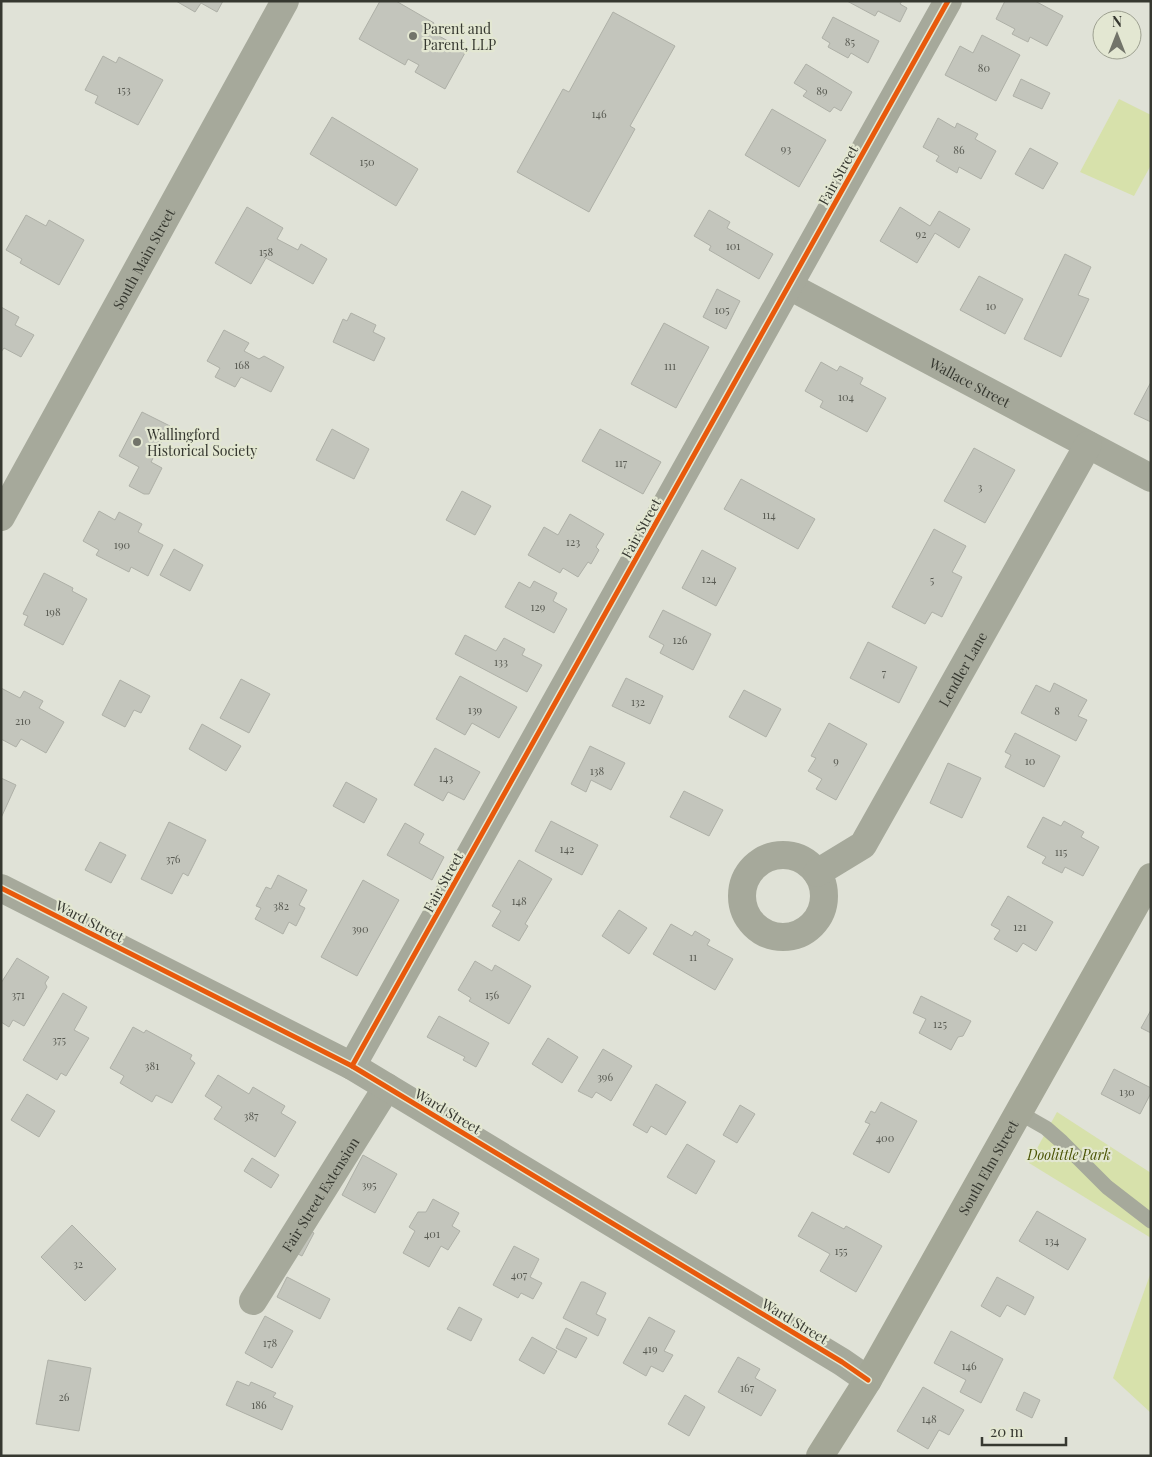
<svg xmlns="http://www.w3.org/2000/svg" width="1152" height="1457" font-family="'Playfair Display',serif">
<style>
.green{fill:#d7e1ab}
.building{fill:#c3c5bc;stroke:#aeb0a7}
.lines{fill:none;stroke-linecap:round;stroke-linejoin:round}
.service{stroke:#a6a99b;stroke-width:15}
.minor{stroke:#a6a99b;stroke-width:28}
.tertiary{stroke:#a6a99b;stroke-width:28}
.secondary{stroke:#a4a797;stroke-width:28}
.cycleway-casing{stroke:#e3e7d2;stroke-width:8}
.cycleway{stroke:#e8590c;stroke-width:5}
.poi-dot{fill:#72746a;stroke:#e3e7d2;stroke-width:2}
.labels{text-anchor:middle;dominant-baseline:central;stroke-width:4.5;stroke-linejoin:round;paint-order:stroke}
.number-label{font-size:11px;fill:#595b53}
.poi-label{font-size:14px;fill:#363830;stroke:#e3e7d2;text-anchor:start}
.street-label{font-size:14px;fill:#363830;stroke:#e3e7d2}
.park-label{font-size:14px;font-style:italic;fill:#4b5406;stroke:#e3e7d2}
</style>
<rect width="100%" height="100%" fill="#e0e2d7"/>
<!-- green -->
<g class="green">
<polygon points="1119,99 1151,115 1151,165 1134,196 1080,172"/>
<polygon points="1057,1112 1151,1173 1151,1238 1029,1163"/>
<polygon points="1151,1272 1151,1413 1113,1378"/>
</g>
<!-- building -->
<g class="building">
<polygon points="176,1 223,1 217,12 201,3 195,12"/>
<polygon points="380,1 396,1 434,23 430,31 466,51 445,89 415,72 419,65 408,59 405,65 359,39"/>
<polygon points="847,1 902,1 900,4 907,8 900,22 878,11 875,16"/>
<polygon points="1005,1 1035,1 1063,16 1047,46 1030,37 1028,42 1012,34 1015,29 996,19"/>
<polygon points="613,12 675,46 630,126 635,129 589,212 517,172 563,89 569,92"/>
<polygon points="833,17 879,41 868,63 851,53 848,58 828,47 830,43 822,38"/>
<polygon points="982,35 1020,55 996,101 945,75 960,46 973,53"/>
<polygon points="103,56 116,63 119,57 163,80 138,125 95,103 98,96 85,90"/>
<polygon points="806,64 852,92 841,111 834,107 830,112 803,96 807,91 794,83"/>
<polygon points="1021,79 1050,93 1042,109 1013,96"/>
<polygon points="772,109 826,140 799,187 745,155"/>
<polygon points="332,117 418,169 396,206 310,154"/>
<polygon points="938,118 955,128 957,123 978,134 975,139 996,151 981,179 959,167 957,173 936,161 939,156 923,147"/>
<polygon points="1030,148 1058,163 1043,189 1015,174"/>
<polygon points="247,207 283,228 277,239 298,250 301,244 327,259 313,284 266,258 251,284 215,263"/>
<polygon points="900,207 930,226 939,211 970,229 959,248 935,233 917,263 880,241"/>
<polygon points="709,210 730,222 727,228 773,254 759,279 709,250 711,246 694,236"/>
<polygon points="26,215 46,226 49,220 84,240 59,285 20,263 22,259 6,250"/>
<polygon points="1065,254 1091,267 1078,295 1089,299 1061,357 1024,339"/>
<polygon points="979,276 1023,299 1005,334 960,310"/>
<polygon points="717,289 740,301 726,329 703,317"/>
<polygon points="1,307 19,317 15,325 34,335 21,357 4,348 1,352"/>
<polygon points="351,313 376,325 373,332 385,338 374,361 333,342 343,319 347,321"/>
<polygon points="664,323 709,347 676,408 631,384"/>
<polygon points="224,330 249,343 244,351 259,359 264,356 284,367 271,392 241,377 235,387 215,377 220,368 207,361"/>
<polygon points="821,362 837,371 840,366 863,378 860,384 886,398 867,432 820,407 823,401 805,391"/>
<polygon points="1151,382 1151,422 1134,414"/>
<polygon points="142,412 170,426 151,462 162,468 149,494 144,494 129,486 139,467 119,456"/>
<polygon points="332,429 369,449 354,479 316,460"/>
<polygon points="600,429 661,462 643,494 582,461"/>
<polygon points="974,448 1015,470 985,523 944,501"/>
<polygon points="741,479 815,519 798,549 724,509"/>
<polygon points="462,491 491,506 475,535 446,520"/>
<polygon points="99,511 115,520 119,512 142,524 138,532 163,545 148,576 131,567 129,572 96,555 99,550 83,541"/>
<polygon points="570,514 604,534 596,547 599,550 591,564 588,562 578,577 563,568 560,573 528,555 544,527 558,535"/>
<polygon points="934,529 966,546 952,572 962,577 942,617 932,612 925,624 892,607"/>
<polygon points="174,549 203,565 190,591 160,575"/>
<polygon points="702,550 736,568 716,606 682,588"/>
<polygon points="44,573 73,588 72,591 87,599 63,645 24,625 28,616 23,614"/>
<polygon points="534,581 557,593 553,601 567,609 554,633 505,607 519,582 530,588"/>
<polygon points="663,610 711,634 693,670 660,653 664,645 649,637"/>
<polygon points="465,635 496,651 504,638 525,649 522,655 542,665 527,692 455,654"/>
<polygon points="868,642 917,667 899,703 850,678"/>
<polygon points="460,676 517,707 499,738 472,723 465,735 436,719"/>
<polygon points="626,678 663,696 650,724 612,706"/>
<polygon points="241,679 270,694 249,733 220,718"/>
<polygon points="120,680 150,696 141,713 134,710 125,727 102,715"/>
<polygon points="1054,683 1087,700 1078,716 1087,720 1076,741 1021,713 1036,685 1050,692"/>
<polygon points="1,688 20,698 24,691 43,701 39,708 64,722 46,753 21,739 16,747 1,739"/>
<polygon points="744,690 781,709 766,737 729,717"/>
<polygon points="829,723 867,744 836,800 816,789 822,779 808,771 816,758 811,756"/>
<polygon points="202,724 241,746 226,771 189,749"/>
<polygon points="1015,733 1060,756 1044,787 1005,767 1011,755 1005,752"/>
<polygon points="590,746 625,763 611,790 591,780 586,792 571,784"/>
<polygon points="435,748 480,772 464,800 448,792 443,801 414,785"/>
<polygon points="948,763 981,778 962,818 930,803"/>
<polygon points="1,778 16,785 1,818"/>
<polygon points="346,782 377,799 364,823 333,806"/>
<polygon points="684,791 723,810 709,836 670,817"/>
<polygon points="1043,817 1061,826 1064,821 1084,832 1081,837 1099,847 1083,876 1065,867 1062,873 1042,863 1046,857 1027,847"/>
<polygon points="551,821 598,845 582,875 535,851"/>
<polygon points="169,822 206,840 188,876 183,873 172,894 141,879"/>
<polygon points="405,823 424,834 419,843 444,857 432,880 387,855"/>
<polygon points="100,842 126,855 111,883 85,870"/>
<polygon points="519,860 552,879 525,924 528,926 519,941 492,926 501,911 492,906"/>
<polygon points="278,875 307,890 299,905 305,908 296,926 289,922 283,934 255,919 261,908 256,906 266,887 271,889"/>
<polygon points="363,880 399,900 357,976 321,957"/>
<polygon points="1008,896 1053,922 1036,951 1023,943 1017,952 994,939 1000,930 991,925"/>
<polygon points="619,910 647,928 629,954 602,936"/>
<polygon points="671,924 692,936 695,931 710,940 707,945 733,959 715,990 653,954"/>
<polygon points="17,958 49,977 45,983 47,987 24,1026 13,1020 9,1027 1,1022 1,983"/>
<polygon points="475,961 492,971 495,965 531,986 509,1024 469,1001 471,998 458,990"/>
<polygon points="63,993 87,1007 74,1030 89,1038 66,1076 61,1073 57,1080 23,1060"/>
<polygon points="921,996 971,1021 963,1036 958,1037 951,1050 919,1033 926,1019 913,1013"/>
<polygon points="1151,1010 1151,1033 1141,1028"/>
<polygon points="439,1016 489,1043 476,1067 463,1060 465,1057 427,1037"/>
<polygon points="133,1027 144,1033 146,1030 192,1055 190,1059 195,1063 172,1103 156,1095 152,1102 120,1083 124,1076 110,1068"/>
<polygon points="548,1038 578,1057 562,1083 532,1064"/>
<polygon points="603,1049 632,1066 611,1101 596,1092 592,1098 578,1091"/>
<polygon points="1114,1069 1151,1088 1151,1093 1140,1114 1101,1094"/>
<polygon points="218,1075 249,1094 253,1087 285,1106 281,1113 296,1122 275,1157 214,1119 222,1107 205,1096"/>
<polygon points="656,1084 686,1102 666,1135 651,1126 647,1133 633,1125"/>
<polygon points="27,1094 55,1111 39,1137 11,1120"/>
<polygon points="881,1102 917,1121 889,1173 853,1154 870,1124 865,1122 871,1111 875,1113"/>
<polygon points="740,1105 755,1114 737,1143 723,1135"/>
<polygon points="687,1144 715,1161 696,1194 667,1177"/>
<polygon points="363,1155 397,1174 375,1213 342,1195"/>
<polygon points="252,1158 279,1175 271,1188 244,1171"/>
<polygon points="433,1199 459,1213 452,1226 460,1231 448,1250 441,1246 429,1267 403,1253 415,1231 409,1227 418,1212 426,1212"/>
<polygon points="1037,1211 1086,1239 1068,1270 1019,1241"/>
<polygon points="812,1212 844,1229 846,1226 882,1246 856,1292 820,1271 830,1254 798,1236"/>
<polygon points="72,1225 116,1269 85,1301 41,1257"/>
<polygon points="301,1226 314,1233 302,1256 288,1249"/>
<polygon points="514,1246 539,1259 530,1277 542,1283 533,1299 521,1293 518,1298 493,1285"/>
<polygon points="287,1277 330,1299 320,1319 277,1297"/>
<polygon points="997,1277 1034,1297 1025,1315 1007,1305 1000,1317 981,1306"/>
<polygon points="581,1282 584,1282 606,1293 596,1314 606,1319 598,1336 563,1318"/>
<polygon points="459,1307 482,1319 471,1341 447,1329"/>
<polygon points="265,1316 293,1331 272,1368 245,1353"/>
<polygon points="649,1317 675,1331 664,1351 673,1355 663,1372 651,1366 646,1376 623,1363"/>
<polygon points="566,1328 587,1338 576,1358 556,1348"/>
<polygon points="951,1331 1003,1359 981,1403 960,1392 966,1380 934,1363"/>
<polygon points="532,1337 557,1351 544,1374 519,1360"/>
<polygon points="738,1357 760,1369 755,1378 776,1390 761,1416 718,1392"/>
<polygon points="48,1360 91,1368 79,1431 36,1424"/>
<polygon points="237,1381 249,1386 251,1382 276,1393 273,1397 293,1406 282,1430 226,1405"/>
<polygon points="923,1387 964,1410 949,1435 939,1430 928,1449 897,1431"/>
<polygon points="1024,1392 1040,1400 1032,1418 1016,1410"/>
<polygon points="685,1395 705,1407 689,1436 668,1424"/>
</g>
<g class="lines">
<!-- service -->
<polyline class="service" points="1018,1112 1046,1128 1062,1142 1107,1187 1151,1221"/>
<!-- minor -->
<g class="minor">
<path id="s1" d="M 789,286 L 1151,478"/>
<path id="s2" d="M 1,517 L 285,1"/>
<circle cx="783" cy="896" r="41"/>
<path id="s3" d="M 817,873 L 863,845 L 1088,445"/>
<polyline points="352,1066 948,1"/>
<path id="s4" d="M 253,1301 L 387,1087"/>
</g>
<!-- tertiary -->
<polyline class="tertiary" points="1,888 352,1066 842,1362 868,1380"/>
<!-- secondary -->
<path class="secondary" id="s5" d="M 820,1456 L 868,1380 L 1151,877"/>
<!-- cycleway casing -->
<g class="cycleway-casing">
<g id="cycleway">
<polyline points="1,888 352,1066 842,1362 868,1380"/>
<polyline points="352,1066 948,1"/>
</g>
</g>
<!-- cycleway -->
<use href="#cycleway" class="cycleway"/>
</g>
<!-- markers -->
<g class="poi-dot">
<circle cx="413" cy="36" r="5"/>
<circle cx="137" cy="442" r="5"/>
</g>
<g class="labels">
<!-- number labels -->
<g class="number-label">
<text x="850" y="41">85</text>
<text x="984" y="67">80</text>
<text x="124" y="89">153</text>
<text x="822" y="90">89</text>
<text x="599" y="113">146</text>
<text x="786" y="148">93</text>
<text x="959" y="149">86</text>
<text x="367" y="161">150</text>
<text x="921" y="233">92</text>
<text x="733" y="245">101</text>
<text x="266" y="251">158</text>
<text x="991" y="305">10</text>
<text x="722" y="309">105</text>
<text x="242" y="364">168</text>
<text x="670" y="365">111</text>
<text x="846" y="396">104</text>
<text x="621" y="462">117</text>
<text x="980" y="486">3</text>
<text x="769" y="514">114</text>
<text x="573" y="541">123</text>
<text x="122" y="544">190</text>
<text x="709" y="578">124</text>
<text x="932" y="579">5</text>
<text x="538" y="606">129</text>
<text x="53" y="611">198</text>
<text x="680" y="639">126</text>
<text x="501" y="661">133</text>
<text x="884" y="672">7</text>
<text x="638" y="701">132</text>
<text x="475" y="709">139</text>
<text x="1057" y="710">8</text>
<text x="23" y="720">210</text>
<text x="836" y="760">9</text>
<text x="1030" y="760">10</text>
<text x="597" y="770">138</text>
<text x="446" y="777">143</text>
<text x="567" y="848">142</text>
<text x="1061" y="851">115</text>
<text x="173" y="858">376</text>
<text x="519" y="900">148</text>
<text x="281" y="905">382</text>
<text x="1020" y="926">121</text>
<text x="360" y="928">390</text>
<text x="693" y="956">11</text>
<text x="18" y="994">371</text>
<text x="492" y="994">156</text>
<text x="940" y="1023">125</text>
<text x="59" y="1039">375</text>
<text x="152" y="1065">381</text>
<text x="605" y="1076">396</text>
<text x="1127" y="1091">130</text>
<text x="251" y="1115">387</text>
<text x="885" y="1137">400</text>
<text x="369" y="1184">395</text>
<text x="432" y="1233">401</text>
<text x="1052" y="1240">134</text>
<text x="841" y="1250">155</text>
<text x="78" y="1263">32</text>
<text x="519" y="1274">407</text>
<text x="270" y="1342">178</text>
<text x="650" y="1348">419</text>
<text x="969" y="1365">146</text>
<text x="747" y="1387">167</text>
<text x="64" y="1396">26</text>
<text x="259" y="1404">186</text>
<text x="929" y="1418">148</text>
</g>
<!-- poi labels -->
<g class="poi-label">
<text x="423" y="28">Parent and<tspan x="423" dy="16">Parent, LLP</tspan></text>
<text x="147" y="434">Wallingford<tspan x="147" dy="16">Historical Society</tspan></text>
</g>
<!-- street labels -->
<g class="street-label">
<text transform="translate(838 175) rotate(-61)">Fair Street</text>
<text stroke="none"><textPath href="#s2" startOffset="295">South Main Street</textPath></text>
<text stroke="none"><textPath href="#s1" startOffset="205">Wallace Street</textPath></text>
<text transform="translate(641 528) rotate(-61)">Fair Street</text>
<text stroke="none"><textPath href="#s3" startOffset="256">Lendler Lane</textPath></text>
<text transform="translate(443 882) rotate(-61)">Fair Street</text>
<text transform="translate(90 921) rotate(27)">Ward Street</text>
<text transform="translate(448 1111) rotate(31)">Ward Street</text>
<text stroke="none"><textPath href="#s5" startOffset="334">South Elm Street</textPath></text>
<text stroke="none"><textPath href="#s4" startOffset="126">Fair Street Extension</textPath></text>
<text transform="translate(795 1321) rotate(31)">Ward Street</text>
</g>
<!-- park labels -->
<g class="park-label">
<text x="1069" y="1154">Doolittle Park</text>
</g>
</g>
<!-- border -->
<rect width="1152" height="1457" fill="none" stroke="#363830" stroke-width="5"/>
<!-- north arrow -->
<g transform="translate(1117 35)"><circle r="24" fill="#e3e7d2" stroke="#9ea191"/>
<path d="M0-4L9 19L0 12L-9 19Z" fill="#72746a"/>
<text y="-8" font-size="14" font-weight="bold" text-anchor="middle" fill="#363830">N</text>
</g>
<!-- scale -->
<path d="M982 1437v8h84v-8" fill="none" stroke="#363830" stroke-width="2.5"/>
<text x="990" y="1437" font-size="15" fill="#363830" stroke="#e3e7d2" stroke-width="4" paint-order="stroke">20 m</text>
</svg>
